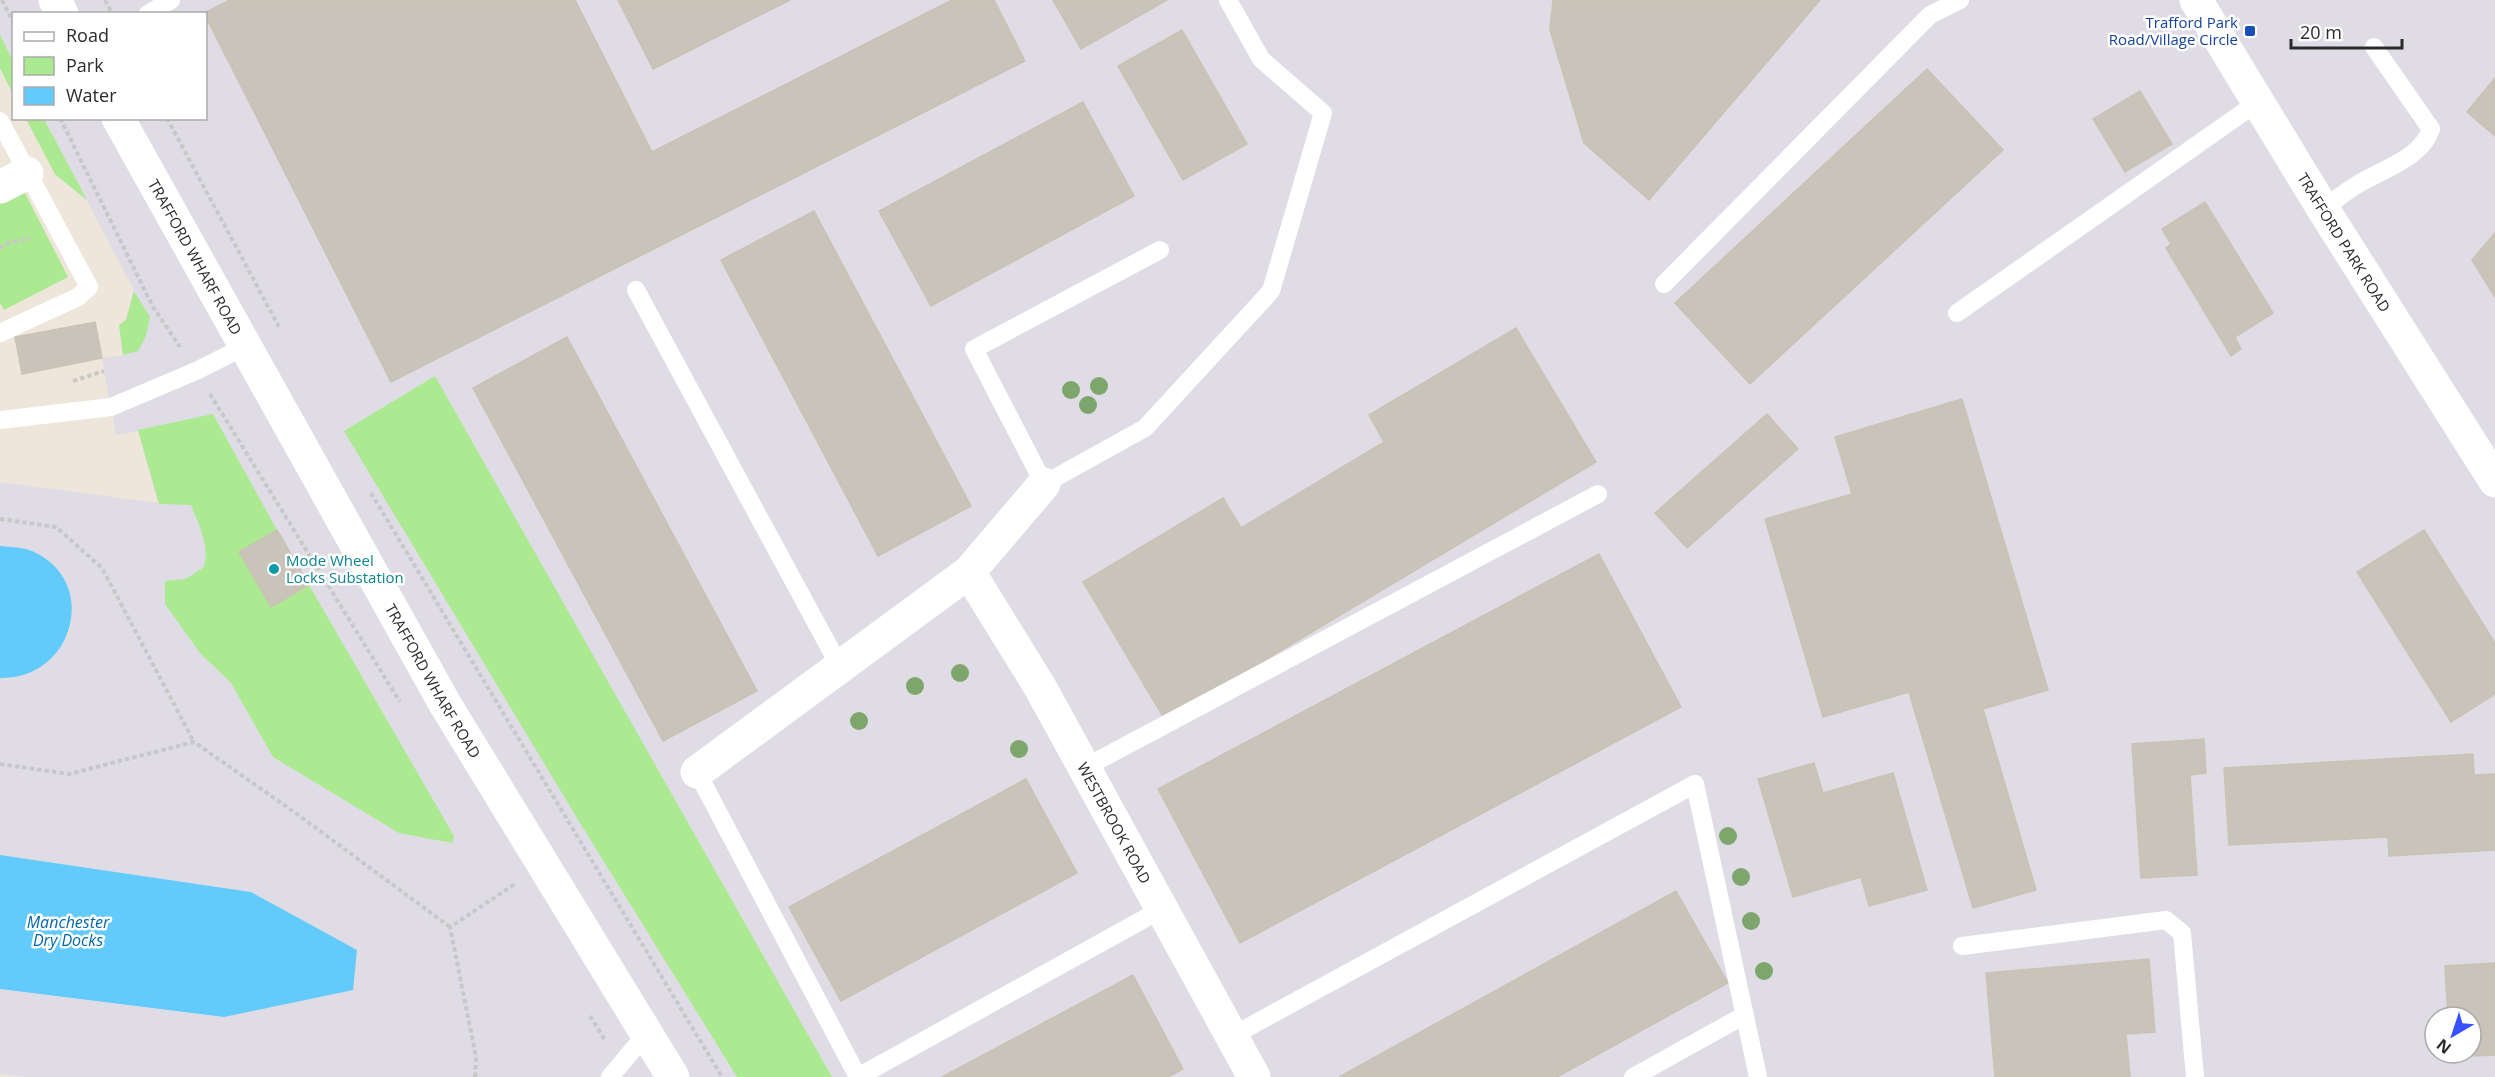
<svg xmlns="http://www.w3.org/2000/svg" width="2495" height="1077" font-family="'Open Sans',sans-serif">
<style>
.industrial{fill:#dfdce5;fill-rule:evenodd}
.green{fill:#abea91}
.water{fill:#62cbfb}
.building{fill:#c9c3ba;stroke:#c9c3b4;stroke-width:1.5}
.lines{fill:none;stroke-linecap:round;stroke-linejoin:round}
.path{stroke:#c8c8c8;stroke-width:4;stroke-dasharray:4.5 3;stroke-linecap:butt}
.lane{stroke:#fff;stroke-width:18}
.street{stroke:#fff;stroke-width:33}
.secondary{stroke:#fff;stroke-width:33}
.tree{fill:#7da56c}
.transit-dot{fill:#1a4fb4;stroke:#fff;stroke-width:2}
.culture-dot{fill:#0f9aa8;stroke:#fff;stroke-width:2}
.labels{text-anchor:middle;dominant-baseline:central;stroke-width:5;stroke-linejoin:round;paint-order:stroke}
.transit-label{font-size:15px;fill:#164399;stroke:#fff;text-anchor:end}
.street-label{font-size:15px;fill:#2a2a2a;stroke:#fff}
.culture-label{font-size:15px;fill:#0d838f;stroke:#fff;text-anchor:start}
.water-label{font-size:16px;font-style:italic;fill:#0066a8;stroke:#fff}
</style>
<rect width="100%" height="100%" fill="#eee6da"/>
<!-- industrial -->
<path class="industrial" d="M 0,0 L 2495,0 L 2495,1077 L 27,1077 L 0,1074 L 0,989 L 224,1017 L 251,892 L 0,855 L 0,678 L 12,679 L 65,642 L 71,625 L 72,607 L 68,589 L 60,573 L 47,559 L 31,550 L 0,546 L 0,482 L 158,503 L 138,431 L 116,435 L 102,358 L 123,355 L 119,325 L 126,320 L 134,290 L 87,201 L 55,174 L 26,119 L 206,118 L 206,14 L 14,14 L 13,94 L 0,68 ZM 2435,1017 L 2471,1017 L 2471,1053 L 2435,1053 Z"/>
<!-- green -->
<g class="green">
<polygon points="0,35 13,61 13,94 0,68"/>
<polygon points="26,119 44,119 87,200 55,174"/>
<polygon points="23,189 68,277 4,310 0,303 0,200"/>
<polygon points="134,291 150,317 146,336 138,351 123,355 119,325 126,320"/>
<polygon points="435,376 832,1077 737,1077 580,823 344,431"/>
<path d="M 213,414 L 277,530 L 239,553 L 271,607 L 309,585 L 454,836 L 452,843 L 399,833 L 273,757 L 231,683 L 200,653 L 165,604 L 165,581 L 186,579 L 204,567 C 210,545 199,526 191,505 L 159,504 L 138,430 Z"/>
</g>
<!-- water -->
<g class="water">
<path d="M 0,546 C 10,547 23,547 32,551 C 101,581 74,680 0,678 Z"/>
<polygon points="0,855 251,892 357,950 353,990 224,1017 0,989"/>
</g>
<!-- building -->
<g class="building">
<polygon points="230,0 575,0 652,152 952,0 994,0 1025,61 391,382 204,13"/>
<polygon points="618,0 790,0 653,69"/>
<polygon points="1053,0 1167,0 1081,49"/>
<polygon points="1553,0 1820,0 1649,200 1584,143 1550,30"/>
<polygon points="1182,30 1247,144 1183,180 1118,66"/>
<polygon points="1927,69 2003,150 1750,384 1675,303"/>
<polygon points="2495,78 2495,136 2467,112"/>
<polygon points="2140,91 2172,144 2125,172 2093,119"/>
<polygon points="1083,102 1134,196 931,306 879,211"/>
<polygon points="2205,202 2273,313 2235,337 2241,349 2231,356 2166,248 2171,244 2162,229"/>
<polygon points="814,211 971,506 878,556 721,260"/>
<polygon points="2495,233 2495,297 2472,260"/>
<polygon points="95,322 102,358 22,374 15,337"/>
<polygon points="1516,328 1596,462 1165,720 1083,582 1223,498 1241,528 1384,442 1369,415"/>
<polygon points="567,337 757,691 663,741 473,388"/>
<polygon points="1962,399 2048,690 1983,709 2036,890 1973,908 1909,692 1823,717 1765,519 1852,494 1835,437"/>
<polygon points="1767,414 1798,449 1687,548 1655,513"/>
<polygon points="277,530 309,585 271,607 239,552"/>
<polygon points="2424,530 2495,643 2495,694 2451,722 2357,572"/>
<polygon points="1599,554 1681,707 1240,943 1158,789"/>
<polygon points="2204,739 2206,773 2190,775 2197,875 2141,878 2132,744"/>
<polygon points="2473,754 2474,775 2495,774 2495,850 2389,856 2388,837 2229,845 2224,768"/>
<polygon points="1814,763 1823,793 1893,773 1927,890 1869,906 1861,877 1793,897 1758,779"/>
<polygon points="1026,779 1077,873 841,1001 789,907"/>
<polygon points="1676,891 1728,983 1557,1077 1339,1077"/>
<polygon points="2149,959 2155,1032 2126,1034 2130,1077 1995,1077 1986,973"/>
<polygon points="2495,963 2495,1055 2450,1057 2450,1053 2471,1053 2471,1017 2448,1017 2445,966"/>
<polygon points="1133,975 1183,1069 1168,1077 942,1077"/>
</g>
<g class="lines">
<!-- path -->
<g class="path">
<polyline points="2,0 14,24"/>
<polyline points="105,0 112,14"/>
<polyline points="60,118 153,307 180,347"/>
<polyline points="167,118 279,327"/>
<polyline points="0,248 5,244 30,238"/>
<polyline points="73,381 104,371"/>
<polyline points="210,394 400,702"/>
<polyline points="371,493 722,1077"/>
<polyline points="0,519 56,527 102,568 194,742"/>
<polyline points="0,764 69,774 194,742 297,814 450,927"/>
<polyline points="590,1016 605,1040"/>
<polyline points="475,1077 476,1057 450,927 515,884"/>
</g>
<!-- lane -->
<g class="lane">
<polyline points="148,14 171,0"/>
<polyline points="0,121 89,287 78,297 0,333"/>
<path d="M 2323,209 C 2336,200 2348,189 2362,182 C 2386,168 2422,157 2431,129 L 2374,47"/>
<polyline points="1160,250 974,349 1044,484 1145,428 1271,291 1323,113 1261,59 1228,0"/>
<polyline points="1664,284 1930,15 1960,0"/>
<polyline points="636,290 840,667"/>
<polyline points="1957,313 2258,102"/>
<polyline points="0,420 111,407 196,371 244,347"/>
<polyline points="1084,768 1598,494"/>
<polyline points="697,772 858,1077"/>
<polyline points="1962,946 2166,920 2182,933 2195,1077"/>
<polyline points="1232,1036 1695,784 1758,1077"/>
<polyline points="610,1077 646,1034"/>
<polyline points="858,1077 1162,909"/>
<polyline points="1633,1077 1745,1015"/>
</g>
<!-- street -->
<g class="street">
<polyline points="0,187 27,173"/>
<path id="s1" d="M 969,572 L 1040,687 L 1254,1077"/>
<polyline points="697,772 969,572 1044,484"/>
</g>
<!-- secondary -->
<g class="secondary">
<polyline points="55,0 62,14"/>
<path id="s2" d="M 2196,0 L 2323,209 L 2495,481"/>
<path id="s3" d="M 118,118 L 445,704 L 673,1077"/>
</g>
</g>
<!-- trees -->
<g class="tree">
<circle cx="1099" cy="386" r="9"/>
<circle cx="1071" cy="390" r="9"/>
<circle cx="1088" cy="405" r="9"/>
<circle cx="960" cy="673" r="9"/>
<circle cx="915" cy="686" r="9"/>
<circle cx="859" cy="721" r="9"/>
<circle cx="1019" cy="749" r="9"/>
<circle cx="1728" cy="836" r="9"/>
<circle cx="1741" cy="877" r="9"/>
<circle cx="1751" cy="921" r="9"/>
<circle cx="1764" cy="971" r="9"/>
</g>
<!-- markers -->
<rect class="transit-dot" x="2244" y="25" width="12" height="12" rx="3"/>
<circle class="culture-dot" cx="274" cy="569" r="6"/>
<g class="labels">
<!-- transit labels -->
<g class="transit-label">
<text x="2238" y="22">Trafford Park<tspan x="2238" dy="17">Road/Village Circle</tspan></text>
</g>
<!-- street labels -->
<g class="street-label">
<text stroke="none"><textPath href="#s2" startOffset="284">TRAFFORD PARK ROAD</textPath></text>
<text stroke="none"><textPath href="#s3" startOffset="159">TRAFFORD WHARF ROAD</textPath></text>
<text stroke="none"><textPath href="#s3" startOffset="645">TRAFFORD WHARF ROAD</textPath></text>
<text stroke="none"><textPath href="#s1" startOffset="290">WESTBROOK ROAD</textPath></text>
</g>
<!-- culture labels -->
<g class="culture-label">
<text x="286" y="560">Mode Wheel<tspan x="286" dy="17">Locks Substation</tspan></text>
</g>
<!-- water labels -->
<g class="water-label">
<text x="68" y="922">Manchester<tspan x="68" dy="18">Dry Docks</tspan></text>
</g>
</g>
<!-- legend -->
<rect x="12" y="12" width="195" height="108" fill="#ffffff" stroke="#aaaaaa" stroke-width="1.5"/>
<rect x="24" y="32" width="30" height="9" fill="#ffffff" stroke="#aaaaaa" stroke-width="1.5"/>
<text x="66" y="42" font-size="18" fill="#2a2a2a">Road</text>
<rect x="24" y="57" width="30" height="18" fill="#abea91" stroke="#aaaaaa" stroke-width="1.5"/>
<text x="66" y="72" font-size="18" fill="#2a2a2a">Park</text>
<rect x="24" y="87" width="30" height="18" fill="#62cbfb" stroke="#aaaaaa" stroke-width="1.5"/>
<text x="66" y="102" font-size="18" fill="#2a2a2a">Water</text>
<!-- north arrow -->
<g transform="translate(2453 1035) rotate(219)"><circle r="28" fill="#ffffff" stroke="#aaaaaa" stroke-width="1.5"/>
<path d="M0-4.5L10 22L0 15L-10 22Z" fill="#3651ff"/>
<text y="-9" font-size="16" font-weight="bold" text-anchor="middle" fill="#2a2a2a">N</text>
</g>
<!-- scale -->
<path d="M2291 39v9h111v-9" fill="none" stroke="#2a2a2a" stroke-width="3"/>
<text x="2300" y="39" font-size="18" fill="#2a2a2a" stroke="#ffffff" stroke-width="4.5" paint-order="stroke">20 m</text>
</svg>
